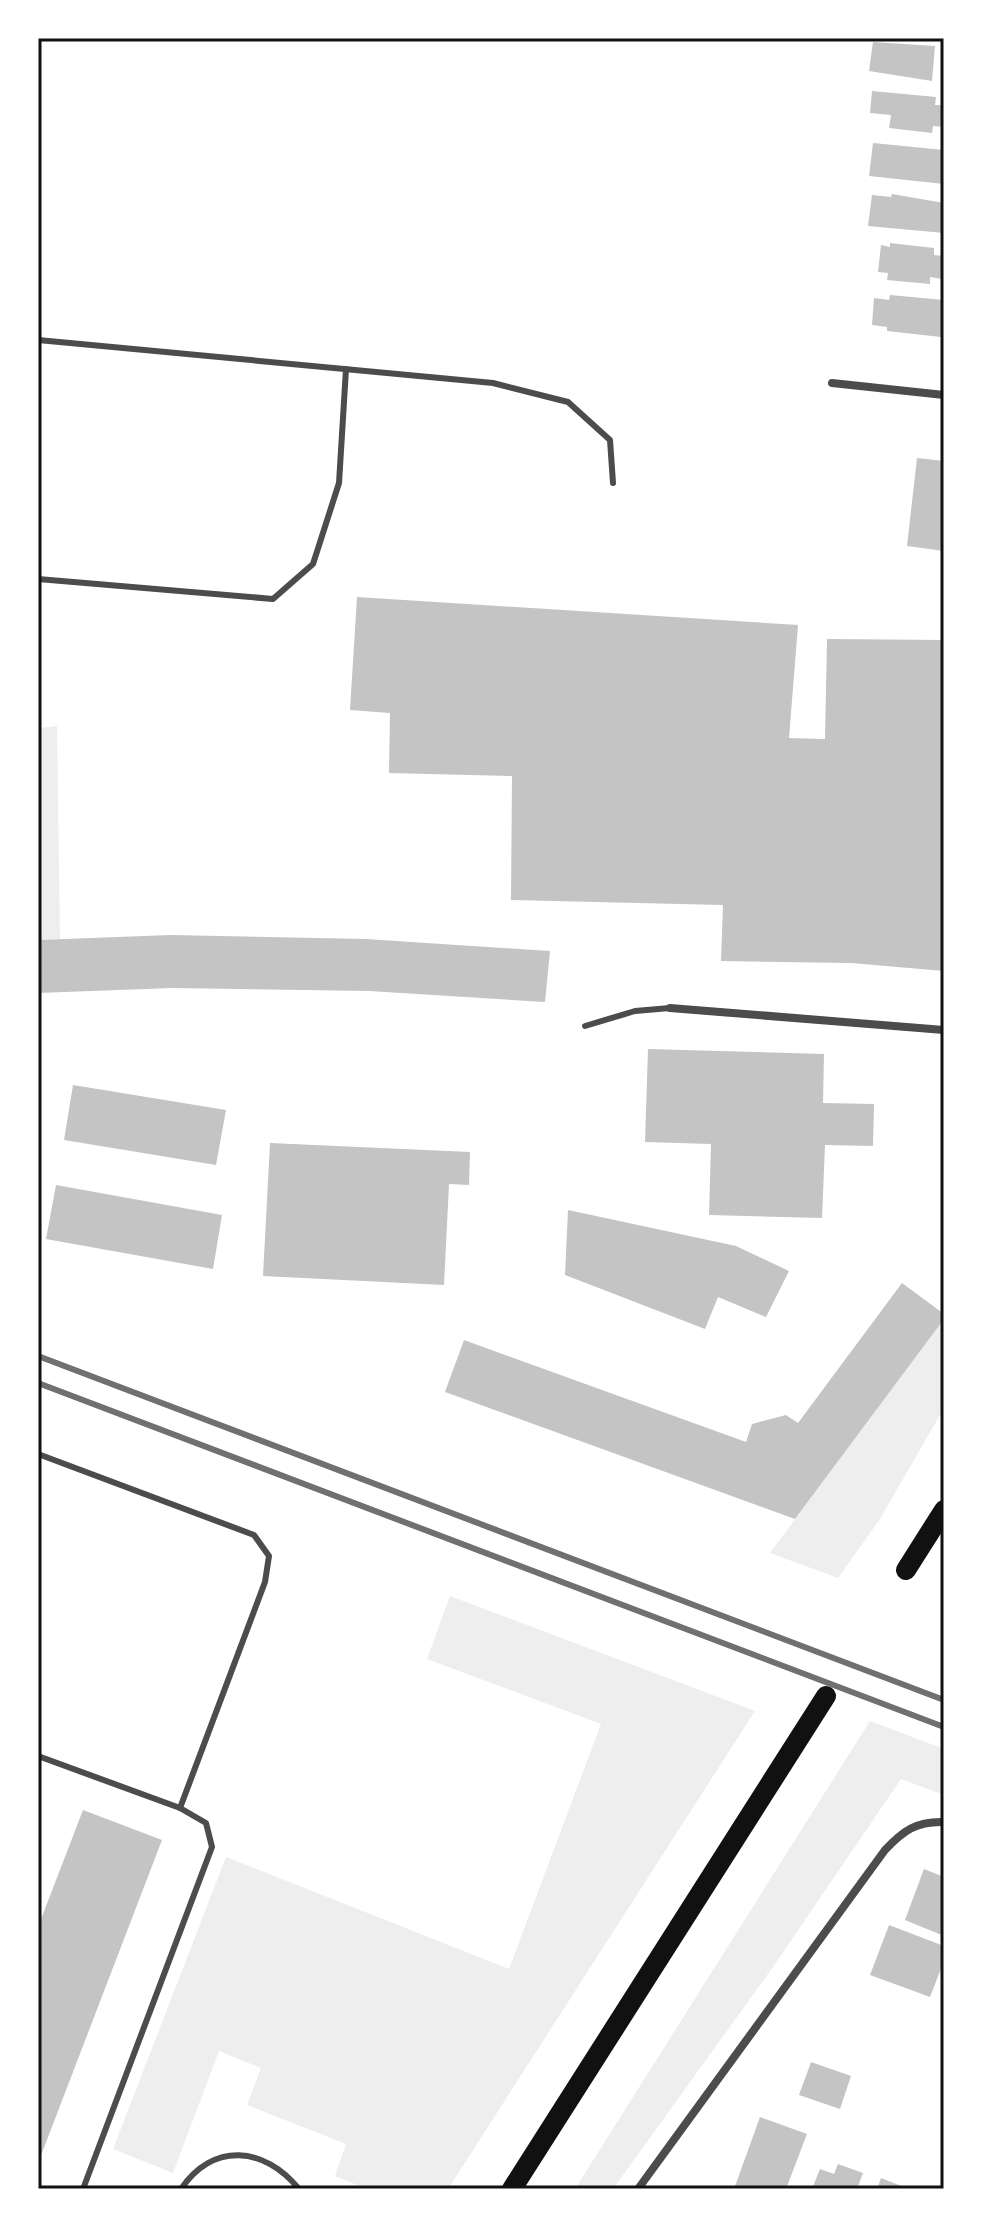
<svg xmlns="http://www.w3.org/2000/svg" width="982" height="2227" font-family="Cabin,sans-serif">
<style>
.green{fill:#eee}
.building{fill:#c4c4c4}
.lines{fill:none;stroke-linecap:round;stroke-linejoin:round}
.service{stroke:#4c4c4c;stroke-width:6}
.minor{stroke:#4c4c4c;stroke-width:8}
.primary{stroke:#111;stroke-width:20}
.rail{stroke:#707070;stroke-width:6}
.neatline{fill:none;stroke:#111;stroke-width:3}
</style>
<rect width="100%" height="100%" fill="#fff"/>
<!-- green -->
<g class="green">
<polygon points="57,726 60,939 38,940 38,728"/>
<polygon points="944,1319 944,1408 880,1519 838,1578 770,1553"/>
<polygon points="450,1596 755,1711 448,2189 367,2189 335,2176 346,2144 247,2105 261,2068 219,2051 173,2173 113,2149 226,1857 509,1969 601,1724 427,1659"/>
<polygon points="870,1721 944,1749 944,1795 901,1779 773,1967 613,2189 575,2189"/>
</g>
<!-- building -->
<g class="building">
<polygon points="873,42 935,46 932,81 869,71"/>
<polygon points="872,91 936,97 935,105 944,105 944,127 933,126 932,133 889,128 891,115 870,113"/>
<polygon points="873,143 944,150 944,184 869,176"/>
<polygon points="892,194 944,203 944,233 868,226 872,195 891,197"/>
<polygon points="890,243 934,248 934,255 944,256 943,279 930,277 930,284 887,280 888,273 878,272 881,245 890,247"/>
<polygon points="890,295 944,300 941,337 887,331 887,327 872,325 874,298 889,300"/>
<polygon points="917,458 944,461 944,551 907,546"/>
<polygon points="357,597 798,625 789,738 825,739 827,639 944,640 944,971 851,963 721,961 723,905 511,900 512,776 389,773 390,713 350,710"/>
<polygon points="171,935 366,939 550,951 545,1002 369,991 172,988 38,993 38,940"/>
<polygon points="648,1049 824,1054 823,1103 874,1104 873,1146 825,1145 822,1218 709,1215 711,1144 645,1142"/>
<polygon points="73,1085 226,1110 216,1165 64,1140"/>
<polygon points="270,1143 470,1152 469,1185 449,1184 444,1285 263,1276"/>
<polygon points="56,1185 222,1215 213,1269 46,1239"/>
<polygon points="568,1210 736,1246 789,1271 766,1317 718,1297 705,1329 565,1275"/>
<polygon points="902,1283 944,1314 944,1319 795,1519 445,1392 464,1340 746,1442 752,1424 786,1415 798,1423"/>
<polygon points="83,1810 162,1840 40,2158 38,1927"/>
<polygon points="924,1869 944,1877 944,1936 905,1920"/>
<polygon points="889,1925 944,1946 944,1961 930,1997 870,1975"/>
<polygon points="811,2062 851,2076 840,2109 799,2095"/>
<polygon points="760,2117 807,2134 786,2189 734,2189"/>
<polygon points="838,2164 863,2173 857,2189 812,2189 820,2169 834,2174"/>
<polygon points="881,2178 909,2189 877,2189"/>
</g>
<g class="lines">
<!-- service -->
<g class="service">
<polyline points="38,340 493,383 568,402 610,440 613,483"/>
<polyline points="38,579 273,599 313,564 339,483 346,369"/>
<polyline points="585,1026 635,1011 670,1008"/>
<polyline points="38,1454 254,1535 269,1556 265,1582 180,1808"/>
<polyline points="38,1756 180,1808 206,1823 212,1847 83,2189"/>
<path d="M 181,2189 C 213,2142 264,2146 299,2189"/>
</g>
<!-- minor -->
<g class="minor">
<polyline points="832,383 944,395"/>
<polyline points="670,1008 944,1030"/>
<path d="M 638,2189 L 885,1850 C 903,1831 916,1821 944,1822"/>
</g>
<!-- primary -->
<g class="primary">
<polyline points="906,1570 944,1510"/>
<polyline points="512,2189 826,1696"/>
</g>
<!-- rail -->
<g class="rail">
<polyline points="38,1356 944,1700"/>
<polyline points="38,1383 944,1727"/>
</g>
</g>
<!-- border -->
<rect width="982" height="2227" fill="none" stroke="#ffffff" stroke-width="80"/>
<rect x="40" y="40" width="902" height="2147" class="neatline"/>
</svg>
